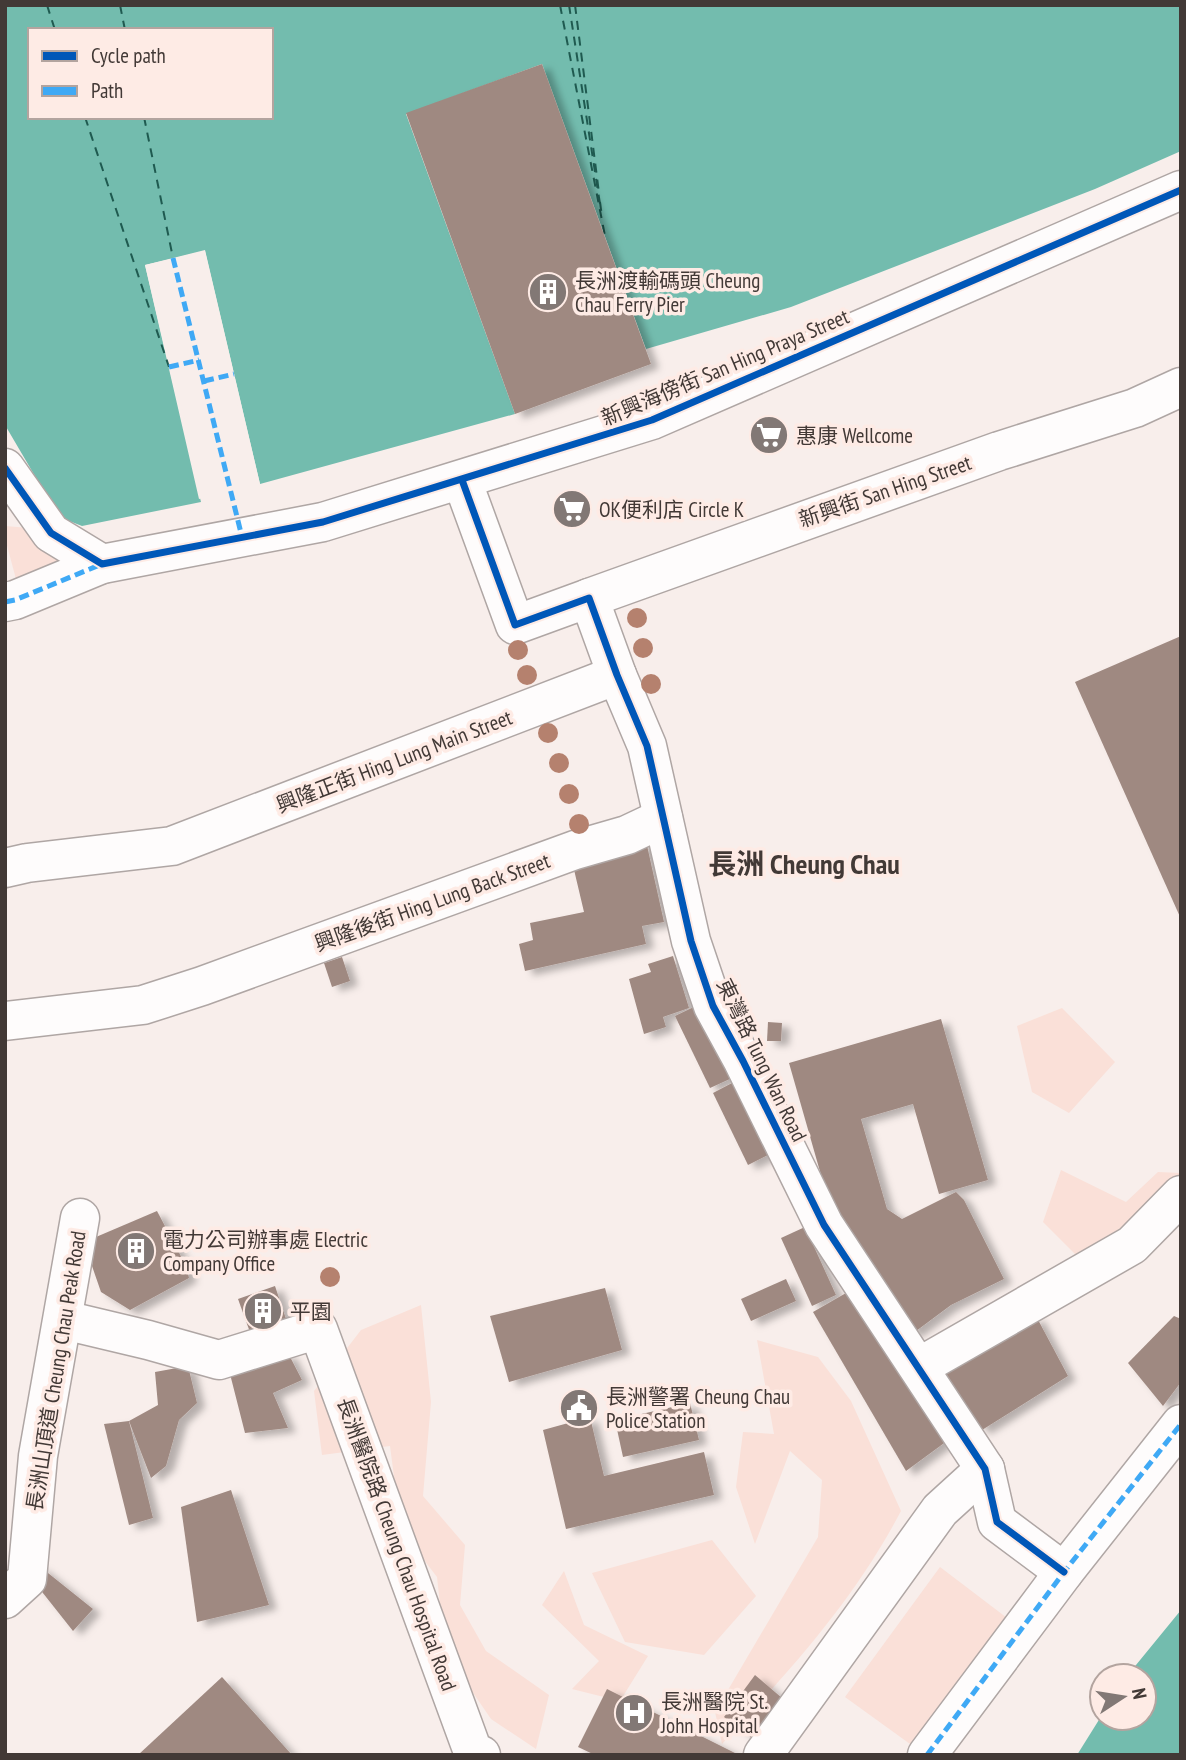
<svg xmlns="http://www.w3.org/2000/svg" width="1186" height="1760" font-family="'PT Sans Narrow','Noto Sans TC',sans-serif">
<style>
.green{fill:#fae0d8}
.water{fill:#73bcae;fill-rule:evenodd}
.pier{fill:#f8eeeb}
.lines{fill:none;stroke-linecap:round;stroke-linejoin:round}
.ferry{stroke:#1f5a50;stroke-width:2;stroke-dasharray:9 7;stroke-linecap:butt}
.building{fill:#9f8981;filter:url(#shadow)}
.minor-casing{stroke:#afa6a4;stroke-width:41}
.minor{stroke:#fefcfc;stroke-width:38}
.quiet{stroke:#3fa9f5;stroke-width:5;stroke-dasharray:10 5;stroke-linecap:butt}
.cycleway-casing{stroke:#feebe5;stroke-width:11}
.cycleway{stroke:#0057b8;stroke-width:7}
.tree{fill:#b5816e}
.labels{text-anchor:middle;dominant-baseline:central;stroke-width:7;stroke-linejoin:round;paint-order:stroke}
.poi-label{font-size:21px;fill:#423936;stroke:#feebe5;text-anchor:start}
.street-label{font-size:21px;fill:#423936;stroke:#feebe5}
.district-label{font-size:28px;font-weight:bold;fill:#423936;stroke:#feebe5}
</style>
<defs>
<filter id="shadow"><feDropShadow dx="8" dy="4.5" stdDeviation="3.5" flood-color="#0004"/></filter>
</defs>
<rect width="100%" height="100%" fill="#f8eeeb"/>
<!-- green -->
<g class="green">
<polygon points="5,526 30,528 69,562 16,579 5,538"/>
<polygon points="1062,1008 1115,1062 1069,1113 1032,1092 1017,1026"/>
<polygon points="1061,1170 1126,1202 1158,1172 1181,1173 1133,1225 1082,1261 1043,1222"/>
<polygon points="421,1305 431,1402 423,1496 465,1545 460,1605 486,1651 549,1695 536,1749 491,1719 467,1684 444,1641 437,1577 401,1530 390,1446 322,1455 314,1391 361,1330"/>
<path d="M 757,1340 L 818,1357 L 851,1401 L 901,1511 C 853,1602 791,1669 722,1744 L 715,1712 L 818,1537 L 822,1480 L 790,1451 L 755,1544 L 736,1487 L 743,1432 L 774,1434 Z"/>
<polygon points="712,1540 756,1596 704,1655 625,1642 592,1573"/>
<polygon points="940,1567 1011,1621 917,1749 845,1697"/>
<polygon points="564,1571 584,1625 648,1656 620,1701 572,1689 599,1661 542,1605"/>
</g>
<!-- water -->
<g class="water">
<path d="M 5,5 L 1181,5 L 1181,151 L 1095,189 L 791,307 L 646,349 L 542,64 L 406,114 L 515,414 L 260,484 L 205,251 L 145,265 L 201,502 L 82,526 L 59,517 L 5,425 ZM 30,30 L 271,30 L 271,117 L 30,117 Z"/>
<polygon points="1181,1610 1181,1755 1077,1755 1102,1715 1102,1718 1144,1718 1144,1676 1127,1676"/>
</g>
<!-- pier -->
<polygon class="pier" points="205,250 260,484 256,485 202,255 149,268 203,498 199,499 145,265"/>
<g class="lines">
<!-- ferry -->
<g class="ferry">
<polyline points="47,5 55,30"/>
<polyline points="120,5 125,30"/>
<polyline points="560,5 605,236"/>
<polyline points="569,5 600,204"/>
<polyline points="575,5 599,193"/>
<polyline points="85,117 169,367"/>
<polyline points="144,117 173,258"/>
<polyline points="600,202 602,217"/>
</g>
</g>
<!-- building -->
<g class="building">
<polygon points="542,64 651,364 515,414 406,113"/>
<polygon points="1181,636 1181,919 1075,682"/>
<polygon points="646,841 664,922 642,926 646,944 525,971 519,944 533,940 530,923 584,912 571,857"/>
<polygon points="673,956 689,1008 663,1017 666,1027 644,1034 629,979 651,972 648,964"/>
<polygon points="342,957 350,981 332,987 324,963"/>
<polygon points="696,1006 732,1078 710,1088 675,1016"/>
<polygon points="941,1019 988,1180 939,1194 913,1104 861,1119 887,1209 902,1219 956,1192 964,1200 1004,1279 951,1305 912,1334 835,1224 789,1063"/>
<polygon points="768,1022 782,1023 781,1041 767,1041"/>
<polygon points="734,1082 770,1154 748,1165 713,1093"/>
<polygon points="157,1211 186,1266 189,1278 130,1310 101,1292 92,1266 96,1237"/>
<polygon points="805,1227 836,1295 812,1306 781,1238"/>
<polygon points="786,1279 796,1301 751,1321 741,1299"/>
<polygon points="860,1285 951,1438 906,1471 813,1312"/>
<polygon points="275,1286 287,1322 251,1335 238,1299"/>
<polygon points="605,1288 622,1350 509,1382 490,1316"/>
<polygon points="1036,1316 1068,1376 982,1430 940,1372"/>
<polygon points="1174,1316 1181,1319 1181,1382 1163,1406 1128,1363"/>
<polygon points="288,1353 302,1380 273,1393 288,1428 245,1433 230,1374"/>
<polygon points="188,1366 197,1403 179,1420 166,1466 151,1478 129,1421 158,1405 155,1372"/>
<polygon points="690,1403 699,1440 623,1457 615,1420"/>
<polygon points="590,1417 604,1476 704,1452 714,1495 566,1529 543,1430"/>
<polygon points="129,1421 153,1518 129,1525 104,1424"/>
<polygon points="231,1490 269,1605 197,1622 181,1507"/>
<polygon points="38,1565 93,1609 73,1631 35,1583"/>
<polygon points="755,1675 782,1698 752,1738 724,1717"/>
<polygon points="222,1677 292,1755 138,1755"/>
<polygon points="607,1689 739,1755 595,1755 578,1747"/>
</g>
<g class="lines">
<!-- minor casing -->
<g class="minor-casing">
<g id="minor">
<polyline points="5,468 51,533 102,564"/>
<polyline points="462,480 515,625 589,598 617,675 647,746 691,941 713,1006 743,1061 824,1225 985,1469 997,1522 1064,1572"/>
<polyline points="589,598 999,451 1135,408 1181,387"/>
<polyline points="5,602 15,600 102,564 323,522 652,420 1181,190"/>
<polyline points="5,868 27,863 172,846 617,675"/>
<polyline points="5,1021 143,1005 202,986 575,850 627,835 663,818"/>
<polyline points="64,1320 148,1340 219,1360 318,1329 473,1752 481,1755"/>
<polyline points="919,1367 1132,1245 1181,1195"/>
<polyline points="5,1599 27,1579 38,1456 80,1218"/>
<polyline points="763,1755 940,1510 985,1469"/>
<polyline points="927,1755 1064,1572 1181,1424"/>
</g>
</g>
<!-- minor -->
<use href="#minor" class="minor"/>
<!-- quiet -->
<g class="quiet">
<polyline points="173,258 242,537"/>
<polyline points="169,367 199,360"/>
<polyline points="204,381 234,374"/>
<polyline points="5,602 15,600 102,564"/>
<polyline points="927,1755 1064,1572 1181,1424"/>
</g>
<!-- cycleway casing -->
<g class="cycleway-casing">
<g id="cycleway">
<polyline points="5,468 51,533 102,564 323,522 652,420 1181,190"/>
<polyline points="462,480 515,625 589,598 617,675 647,746 691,941 713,1006 743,1061 824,1225 985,1469 997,1522 1064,1572"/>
</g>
</g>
<!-- cycleway -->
<use href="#cycleway" class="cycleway"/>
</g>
<!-- trees -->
<g class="tree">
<circle cx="637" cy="618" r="10"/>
<circle cx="643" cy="648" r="10"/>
<circle cx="518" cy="650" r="10"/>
<circle cx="527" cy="675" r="10"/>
<circle cx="651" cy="684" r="10"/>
<circle cx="548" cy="733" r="10"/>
<circle cx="559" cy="763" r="10"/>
<circle cx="569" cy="794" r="10"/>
<circle cx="579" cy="824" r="10"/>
<circle cx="330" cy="1277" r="10"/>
</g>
<!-- icons -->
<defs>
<g id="building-disc" transform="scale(2.0125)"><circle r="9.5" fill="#827875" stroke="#feebe5"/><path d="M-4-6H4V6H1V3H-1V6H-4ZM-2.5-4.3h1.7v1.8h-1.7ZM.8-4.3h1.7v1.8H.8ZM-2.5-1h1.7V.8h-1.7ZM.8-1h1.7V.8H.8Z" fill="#fff"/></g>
<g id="supermarket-disc" transform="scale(2.0125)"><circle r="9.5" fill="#827875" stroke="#feebe5"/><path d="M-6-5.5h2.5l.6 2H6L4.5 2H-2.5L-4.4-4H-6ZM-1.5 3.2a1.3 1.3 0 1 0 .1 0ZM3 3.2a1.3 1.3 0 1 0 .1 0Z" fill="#fff"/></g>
<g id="civic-disc" transform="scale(2.0125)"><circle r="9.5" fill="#827875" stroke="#feebe5"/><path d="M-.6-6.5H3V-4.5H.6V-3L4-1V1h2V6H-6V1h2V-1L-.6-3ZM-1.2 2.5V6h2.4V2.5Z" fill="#fff"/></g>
<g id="hospital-disc" transform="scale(2.0125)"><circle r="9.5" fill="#827875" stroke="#feebe5"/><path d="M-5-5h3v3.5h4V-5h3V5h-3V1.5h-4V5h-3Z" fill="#fff"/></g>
</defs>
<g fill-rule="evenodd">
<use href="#building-disc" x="548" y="292"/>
<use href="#supermarket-disc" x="769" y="435"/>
<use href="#supermarket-disc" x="572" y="509"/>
<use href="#building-disc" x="136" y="1251"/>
<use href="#building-disc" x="263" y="1311"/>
<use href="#civic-disc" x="579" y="1408"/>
<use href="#hospital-disc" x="634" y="1713"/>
</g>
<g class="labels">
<!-- poi labels -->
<g class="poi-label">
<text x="575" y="280">長洲渡輸碼頭 Cheung<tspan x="575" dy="24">Chau Ferry Pier</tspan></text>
<text x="796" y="435">惠康 Wellcome</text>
<text x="599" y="509">OK便利店 Circle K</text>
<text x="163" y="1239">電力公司辦事處 Electric<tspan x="163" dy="24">Company Office</tspan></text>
<text x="290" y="1311">平園</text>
<text x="606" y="1396">長洲警署 Cheung Chau<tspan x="606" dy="24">Police Station</tspan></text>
<text x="661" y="1701">長洲醫院 St.<tspan x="661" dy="24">John Hospital</tspan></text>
</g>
<!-- street labels -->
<g class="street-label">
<text transform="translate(725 367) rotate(-23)">新興海傍街 San Hing Praya Street</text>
<text transform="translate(885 491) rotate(-19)">新興街 San Hing Street</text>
<text transform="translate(394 761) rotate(-21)">興隆正街 Hing Lung Main Street</text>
<text transform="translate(432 902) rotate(-20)">興隆後街 Hing Lung Back Street</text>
<text transform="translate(762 1060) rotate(64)">東灣路 Tung Wan Road</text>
<text transform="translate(56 1371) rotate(-81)">長洲山頂道 Cheung Chau Peak Road</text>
<text transform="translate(397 1544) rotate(70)">長洲醫院路 Cheung Chau Hospital Road</text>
</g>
<!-- district labels -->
<g class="district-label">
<text x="804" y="863">長洲 Cheung Chau</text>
</g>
</g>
<!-- border -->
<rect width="1186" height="1760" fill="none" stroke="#423936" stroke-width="14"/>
<!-- legend -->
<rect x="28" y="28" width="245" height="91" fill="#feebe5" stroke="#b3a49f" stroke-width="2"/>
<rect x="42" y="51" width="35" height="10" fill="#0057b8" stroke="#b3a49f" stroke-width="2"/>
<text x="91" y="63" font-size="21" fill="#423936">Cycle path</text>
<rect x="42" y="86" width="35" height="10" fill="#3fa9f5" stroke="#b3a49f" stroke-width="2"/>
<text x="91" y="98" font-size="21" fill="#423936">Path</text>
<!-- north arrow -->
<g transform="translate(1123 1697) rotate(78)"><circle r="33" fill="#feebe5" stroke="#b3a49f" stroke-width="2"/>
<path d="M0-5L12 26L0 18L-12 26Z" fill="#827875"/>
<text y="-10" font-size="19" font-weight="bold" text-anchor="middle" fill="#423936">N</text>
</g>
</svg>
